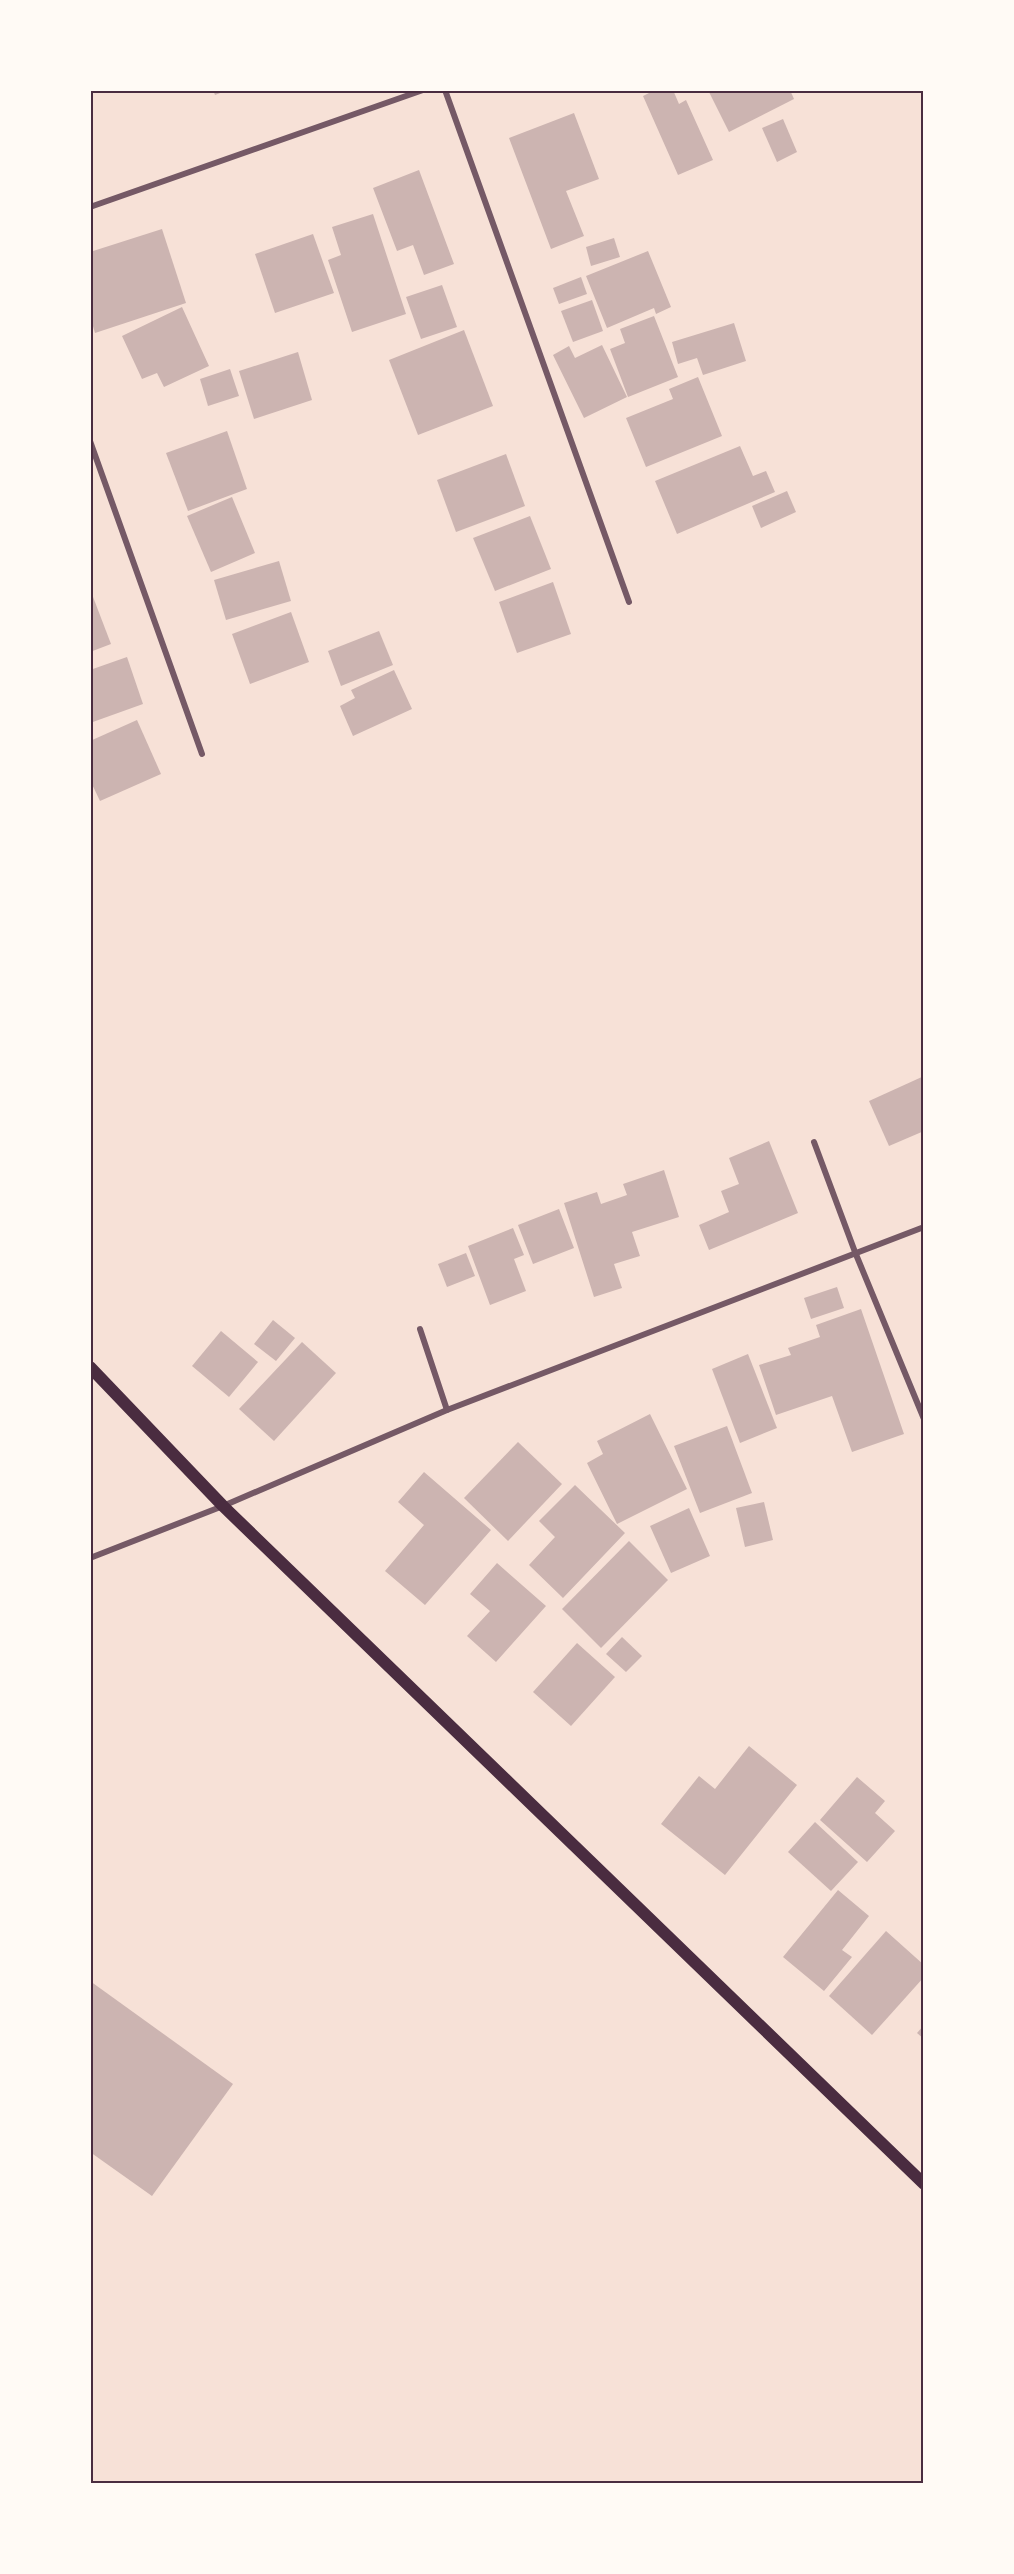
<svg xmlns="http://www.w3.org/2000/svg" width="1014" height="2574" font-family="'Libre Baskerville',serif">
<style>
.building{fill:#ccb4b1}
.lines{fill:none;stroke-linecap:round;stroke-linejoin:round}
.minor{stroke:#755966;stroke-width:6}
.secondary{stroke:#4a2c40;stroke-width:12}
.neatline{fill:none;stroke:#4a2c40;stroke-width:2}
</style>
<rect width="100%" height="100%" fill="#f7e1d7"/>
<!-- building -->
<g class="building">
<polygon points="213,90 228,90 215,95"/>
<polygon points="655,90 673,90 679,104 686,100 713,160 678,175 643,96"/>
<polygon points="708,90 790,90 794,99 729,132"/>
<polygon points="574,113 599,179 566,191 584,236 551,249 509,138"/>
<polygon points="783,119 797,152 777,162 762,128"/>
<polygon points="419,170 454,264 424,275 413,245 397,251 373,188"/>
<polygon points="373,214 406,314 352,332 328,260 341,255 332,227"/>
<polygon points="162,229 186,303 95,333 90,316 90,252"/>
<polygon points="313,234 334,293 275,313 255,254"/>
<polygon points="614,238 620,257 591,266 586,247"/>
<polygon points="648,251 671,307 656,314 654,308 607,328 586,276"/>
<polygon points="581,277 587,294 559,304 553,288"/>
<polygon points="442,285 457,327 421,339 406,297"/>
<polygon points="592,300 603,331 573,342 561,311"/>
<polygon points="182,307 209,366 164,387 157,373 142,379 122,336"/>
<polygon points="654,316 678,377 628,397 610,349 625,343 620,329"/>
<polygon points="734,323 746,361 703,375 697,358 678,364 672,342"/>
<polygon points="464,330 493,406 418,435 389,360"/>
<polygon points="602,345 627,397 584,418 553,355 569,346 575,358"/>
<polygon points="298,352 312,400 254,419 239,371"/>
<polygon points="230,369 239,396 208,406 200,379"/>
<polygon points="698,377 722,436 646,467 626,418 673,399 669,389"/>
<polygon points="227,431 247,489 188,511 166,453"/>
<polygon points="740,446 753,476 766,471 775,492 677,534 655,481"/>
<polygon points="506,454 525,506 456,532 437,480"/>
<polygon points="787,491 796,512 761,528 752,506"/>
<polygon points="232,497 255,553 211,572 187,516"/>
<polygon points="530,516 551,569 495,591 473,538"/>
<polygon points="279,561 291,601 226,620 214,580"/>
<polygon points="553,582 571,634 517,653 499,602"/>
<polygon points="90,589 111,644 90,652"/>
<polygon points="291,612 309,662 250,684 232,634"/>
<polygon points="379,631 393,665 341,686 328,651"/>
<polygon points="127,657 143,704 90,723 90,670"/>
<polygon points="394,670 412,709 353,736 340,706 355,698 351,690"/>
<polygon points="137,720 161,774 100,801 90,780 90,741"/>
<polygon points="924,1076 924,1131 889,1146 869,1101"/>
<polygon points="769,1141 798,1213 709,1250 699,1225 729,1212 721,1191 739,1184 729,1158"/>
<polygon points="664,1170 679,1217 632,1232 640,1256 614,1264 622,1288 594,1297 564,1203 597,1192 601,1204 627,1195 623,1184"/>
<polygon points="559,1209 574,1248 533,1264 518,1225"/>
<polygon points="513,1228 524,1255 514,1259 526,1291 490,1305 468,1246"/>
<polygon points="466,1253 475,1276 447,1287 438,1264"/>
<polygon points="837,1287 844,1308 811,1319 804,1298"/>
<polygon points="861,1309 904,1434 852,1452 832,1396 776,1415 759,1365 791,1355 788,1348 820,1337 816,1325"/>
<polygon points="273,1320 295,1338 276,1361 254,1344"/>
<polygon points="221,1331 258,1362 229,1397 192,1366"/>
<polygon points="302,1342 336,1373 274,1441 239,1409"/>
<polygon points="748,1354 777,1428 740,1443 712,1369"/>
<polygon points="650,1414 687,1489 617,1524 587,1463 603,1454 597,1441"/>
<polygon points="727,1426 752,1493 700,1513 674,1446"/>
<polygon points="518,1442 562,1484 508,1541 464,1498"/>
<polygon points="424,1472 491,1530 425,1605 385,1571 424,1525 398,1502"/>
<polygon points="575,1485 625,1533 563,1598 529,1565 555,1537 539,1521"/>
<polygon points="764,1502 773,1540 745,1547 736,1508"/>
<polygon points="689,1508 710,1556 671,1573 650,1526"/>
<polygon points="629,1541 668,1580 601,1648 562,1609"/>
<polygon points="497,1563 546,1606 496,1662 467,1636 490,1611 470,1594"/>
<polygon points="622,1637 642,1656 626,1672 606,1654"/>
<polygon points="577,1643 615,1677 571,1726 533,1692"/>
<polygon points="749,1746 797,1785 725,1875 661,1824 699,1776 715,1789"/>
<polygon points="857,1777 885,1801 875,1813 895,1831 867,1862 820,1820"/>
<polygon points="815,1822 858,1862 831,1891 788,1852"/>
<polygon points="838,1890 869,1916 842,1950 852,1957 824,1991 783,1957"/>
<polygon points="886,1931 924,1965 924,1977 872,2035 829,1996"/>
<polygon points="90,1981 233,2084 152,2196 90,2152"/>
<polygon points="924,2025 924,2039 917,2033"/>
</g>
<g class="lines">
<!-- minor -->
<g class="minor">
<polyline points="445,90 629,602"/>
<polyline points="90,207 423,90"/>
<polyline points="90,441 202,754"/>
<polyline points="814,1142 855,1252 924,1419"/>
<polyline points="420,1329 447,1410"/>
<polyline points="90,1558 223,1506 447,1410 924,1227"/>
</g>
<!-- secondary -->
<polyline class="secondary" points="90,1367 223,1506 924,2184"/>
</g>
<!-- border -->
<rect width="1014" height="2574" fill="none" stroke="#fffaf5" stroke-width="183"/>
<rect x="92" y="92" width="830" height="2390" class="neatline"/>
</svg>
